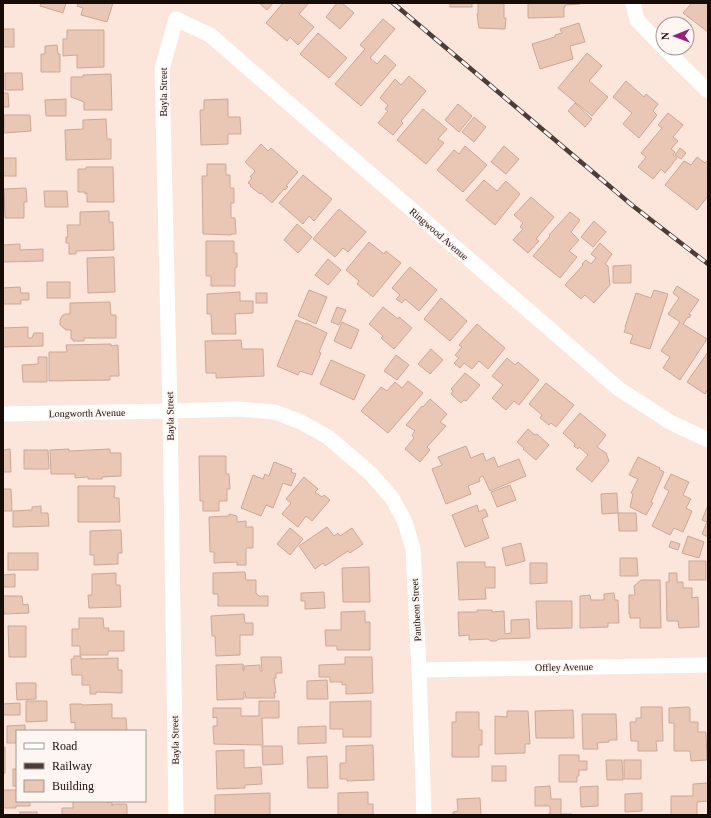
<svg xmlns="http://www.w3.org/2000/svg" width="711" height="818" font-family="Georgia,serif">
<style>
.building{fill:#eac6b5;stroke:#caa898}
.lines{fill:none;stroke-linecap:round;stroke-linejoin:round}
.street{stroke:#fff;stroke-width:15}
.rail-casing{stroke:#4c3d37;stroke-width:4.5}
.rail{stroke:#fef6f3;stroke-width:3;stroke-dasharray:9;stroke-linecap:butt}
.labels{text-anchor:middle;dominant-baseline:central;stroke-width:3.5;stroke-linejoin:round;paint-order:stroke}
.street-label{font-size:10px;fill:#180c07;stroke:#fef6f3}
</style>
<rect width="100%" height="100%" fill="#fce6db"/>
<!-- building -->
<g class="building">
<polygon points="41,3 66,3 63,13 40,6"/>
<polygon points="78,3 113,3 107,22 81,15 83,8 77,6"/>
<polygon points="259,3 273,3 267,10"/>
<polygon points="283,3 309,3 299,14 314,27 298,45 290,37 287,41 266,23"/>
<polygon points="337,3 342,3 354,13 340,29 326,17"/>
<rect x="450" y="3" width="22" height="4"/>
<polygon points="478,3 504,3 504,18 506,18 505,29 479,28 477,14 478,14"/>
<polygon points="528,3 580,3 580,4 565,5 565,7 564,7 564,17 528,18"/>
<polygon points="692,3 708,3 708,32 683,13"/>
<polygon points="383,19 395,29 370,58 377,64 385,55 396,65 361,106 335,84 365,49 360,45"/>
<polygon points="579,23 585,42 570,46 573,59 540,69 532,44 555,37 555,35 562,33 560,29"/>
<rect x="3" y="29" width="11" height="18"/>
<polygon points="67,30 104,30 104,67 77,68 77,55 63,56 63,39 67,39"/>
<polygon points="318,33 347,58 329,78 300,54"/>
<polygon points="57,45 58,54 60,54 60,72 41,72 41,54 45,54 45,46"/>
<polygon points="587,53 602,66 589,81 608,97 592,116 558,88"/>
<polygon points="5,73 22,73 23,90 5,90"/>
<polygon points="111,74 112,110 84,110 84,102 71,97 71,77 83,77 83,75"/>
<polygon points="409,76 426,91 401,121 403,123 393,135 378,123 388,111 385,109 388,105 380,98 395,79 401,85"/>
<polygon points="626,81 644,97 646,94 658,104 653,111 657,115 639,138 623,124 632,113 613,97"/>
<polygon points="3,93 8,93 9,107 3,107"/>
<polygon points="66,99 66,116 46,116 45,100"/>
<polygon points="228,99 228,117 240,117 241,134 228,134 228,144 201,145 200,110 204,110 204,100"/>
<polygon points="575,103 592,119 585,127 568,111"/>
<polygon points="458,104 472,116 459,132 445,120"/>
<polygon points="423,109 447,129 438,139 444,143 426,164 397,140"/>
<polygon points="668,113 683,125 673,137 678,141 671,149 675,152 673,155 677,158 665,173 661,169 653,179 638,167 646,157 641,153 662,128 658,125"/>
<polygon points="4,115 30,115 31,131 4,133"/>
<polygon points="474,117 486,127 474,142 462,132"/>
<polygon points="106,119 107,139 111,139 111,159 66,160 65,130 83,129 83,120"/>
<polygon points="261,144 268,151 271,148 298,172 286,186 288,187 285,190 284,189 272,203 261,193 260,194 250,186 251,185 248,183 252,178 250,177 255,171 245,162"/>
<polygon points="465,146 487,165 463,192 437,170 454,150 459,154"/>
<polygon points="504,146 519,159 506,174 491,162"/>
<polygon points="680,148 686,153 681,159 675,155"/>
<polygon points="697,157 705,163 708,160 708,196 697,210 665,185 684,161 691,165"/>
<rect x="3" y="158" width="13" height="18"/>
<polygon points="207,164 226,164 226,175 230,175 230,188 234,188 234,203 231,203 231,218 235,218 236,234 231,234 231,235 203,234 202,176 207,176"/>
<polygon points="86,167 113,167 114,202 87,202 87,193 85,194 85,192 78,192 78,169 86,169"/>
<polygon points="303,175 332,199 314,221 309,216 303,224 279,203"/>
<polygon points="484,180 497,191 506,181 520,194 495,225 466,200"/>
<polygon points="26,188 27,202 24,202 24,218 5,218 4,189"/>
<polygon points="44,191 67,191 68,207 45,207"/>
<polygon points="531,197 554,217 536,239 539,241 528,253 513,240 523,229 520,227 523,223 514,215"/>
<polygon points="339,209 366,232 348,252 343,248 335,257 313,239"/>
<polygon points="109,211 109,222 113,222 114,250 76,251 76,254 69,254 69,243 66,243 66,237 68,237 67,225 80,225 80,212"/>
<polygon points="570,212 580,220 571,232 579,240 569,251 577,257 560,278 533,256 550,236 549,235"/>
<polygon points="594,221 606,232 593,247 581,237"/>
<polygon points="297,224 312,237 298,253 284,240"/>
<polygon points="206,241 234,241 234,253 237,253 237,267 235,268 235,286 211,286 211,276 206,276"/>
<polygon points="369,242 384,254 386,251 401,263 373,297 357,284 359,281 346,270"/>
<polygon points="600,243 612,254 605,264 608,266 610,285 594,303 585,295 581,299 565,285 583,265 582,264 586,260 591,264 596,258 591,254"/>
<polygon points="20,244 20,250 43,249 43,261 3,262 3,245"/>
<polygon points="114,257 115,292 88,293 87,258"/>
<polygon points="328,259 341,270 328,285 315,275"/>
<polygon points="631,265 631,283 613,283 613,266"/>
<polygon points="410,267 437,290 419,311 405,299 402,303 396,299 400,295 392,288"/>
<rect x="47" y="282" width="23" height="16"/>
<polygon points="677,286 699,300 689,314 691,315 689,318 688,317 683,324 707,339 680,380 663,368 670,357 661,351 680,322 668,314 679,298 673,293"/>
<polygon points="20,287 21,293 29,293 29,300 21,300 21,304 3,304 3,288"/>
<polygon points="309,290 327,297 316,324 298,316"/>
<polygon points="654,290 668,294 650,349 630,343 633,335 624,332 626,327 625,327 636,293 651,298"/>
<polygon points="240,292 240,301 253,301 253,313 235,314 236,334 212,334 211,314 207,314 207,294"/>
<rect x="256" y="293" width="11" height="10"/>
<polygon points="441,298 467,321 450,341 424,319"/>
<polygon points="110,302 111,315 116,315 116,338 84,338 84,341 73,341 73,339 71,339 71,330 66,330 60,325 60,320 62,316 65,314 70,314 70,303"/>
<polygon points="337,307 346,310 339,325 331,322"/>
<polygon points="383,307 398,319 399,317 412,328 394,349 381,338 383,336 369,324"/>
<polygon points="296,320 306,324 306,323 327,333 319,352 321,353 312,375 300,371 298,375 277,366"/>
<polygon points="342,322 359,330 351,349 334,341"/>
<polygon points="477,324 505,348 488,369 479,361 472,369 464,363 460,368 454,363 459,358 455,355 462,347 459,345"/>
<polygon points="28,327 28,338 32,338 34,333 43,333 43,346 3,347 3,328"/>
<polygon points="241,340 242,349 263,349 264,376 216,378 216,373 206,373 205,341"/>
<polygon points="111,344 111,346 118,345 119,376 110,376 110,380 49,381 49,352 67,352 66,345"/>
<polygon points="431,349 443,360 430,374 418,364"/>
<polygon points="708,352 708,389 705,394 687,382"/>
<polygon points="396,355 409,365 397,380 384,371"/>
<polygon points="38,357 47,357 47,382 23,382 22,365 38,364"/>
<polygon points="507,358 515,365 518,362 539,380 519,405 514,401 506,410 492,398 503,385 492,376"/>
<polygon points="331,360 365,375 354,400 320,384"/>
<polygon points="465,373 480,385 466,401 464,400 461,403 451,394 453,391 451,389"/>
<polygon points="408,381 423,393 388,433 361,411 381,387 387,391 395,382 402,388"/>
<polygon points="546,383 574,405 556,427 551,423 549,425 540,418 542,415 529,404"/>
<polygon points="430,399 447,414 440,422 446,426 427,447 430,450 420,462 405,449 414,438 412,435 415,431 406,425 422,406 423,407"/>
<polygon points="580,413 606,435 597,447 606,453 609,461 592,482 576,469 588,455 579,447 578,449 574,446 575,444 563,433"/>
<polygon points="528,429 535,435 537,434 549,445 536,460 523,449 524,448 517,442"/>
<polygon points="466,446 471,458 483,453 486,461 494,457 498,467 519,459 526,476 490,491 483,476 479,478 480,481 468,486 471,494 446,504 432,469 442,465 438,457"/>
<polygon points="10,449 11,472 3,472 3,450"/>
<polygon points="69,449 69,451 110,449 110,453 121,453 121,476 102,477 102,479 88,479 88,477 75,478 75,474 51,474 50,450"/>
<polygon points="24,450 48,450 49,469 24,469"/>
<polygon points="199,456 226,456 226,474 229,474 230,489 227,489 227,501 219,501 219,511 203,511 203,501 200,501"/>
<polygon points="638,457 660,468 659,469 664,472 651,502 653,503 646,515 630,507 633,494 631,493 638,479 629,475"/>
<polygon points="274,462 292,469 291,472 296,474 291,486 283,483 273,508 266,505 261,516 241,508 253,475 263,479 265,474 269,476"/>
<polygon points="671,474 689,482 683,495 691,499 686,508 692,511 683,532 674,528 670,535 652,526 669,491 664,488"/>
<polygon points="304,477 318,489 315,492 322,497 324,495 330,500 312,521 306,516 298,527 282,514 291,503 286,499"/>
<polygon points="510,485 516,500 497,507 491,492"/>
<polygon points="78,486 115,486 114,498 119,498 120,522 78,522"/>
<polygon points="3,489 11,489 12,511 3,511"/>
<polygon points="617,493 618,513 602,514 601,494"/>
<polygon points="477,505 479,512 485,509 488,516 482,519 489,538 465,547 452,515"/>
<polygon points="708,505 708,537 702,534 707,522 702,520"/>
<polygon points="41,506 41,513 48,513 49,526 13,527 13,511 32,510 32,507"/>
<polygon points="618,513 636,513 637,531 619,531"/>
<polygon points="229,514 237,516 237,522 246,521 246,527 253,527 253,548 246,548 246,565 237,565 237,562 214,563 214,552 210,552 209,517 229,516"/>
<polygon points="327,527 334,536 338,533 340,536 352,528 363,544 350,553 348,551 325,566 323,563 315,569 299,546"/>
<polygon points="290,528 303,539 290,555 277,544"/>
<polygon points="116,530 121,530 122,553 118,553 118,564 94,565 94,555 90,555 90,531"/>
<polygon points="688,536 704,542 699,558 682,553"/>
<polygon points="671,541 680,544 678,550 669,547"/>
<polygon points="521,543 525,561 506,566 502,548"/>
<rect x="8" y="553" width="30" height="17"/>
<polygon points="620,558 637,558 638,576 620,576"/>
<rect x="689" y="561" width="17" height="19"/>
<polygon points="457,562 485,562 485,567 495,567 495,588 485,588 486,599 459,600"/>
<polygon points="530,563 547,563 547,583 530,584"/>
<polygon points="369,567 370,602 343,602 342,568"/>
<polygon points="245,572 246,580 256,580 256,593 259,596 268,596 268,606 218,606 218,594 213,594 213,573"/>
<polygon points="116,573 116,585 120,585 121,607 89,608 88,595 92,595 92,574"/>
<polygon points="669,573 677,573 677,582 683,582 683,588 692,588 692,598 698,597 699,627 679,628 678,621 667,621 666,582 669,582"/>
<polygon points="15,574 15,587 3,587 3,575"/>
<polygon points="641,580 660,580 661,628 640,628 640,618 630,618 630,614 629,614 629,595 635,595 634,586"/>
<polygon points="324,592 325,608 305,609 305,601 301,601 301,593"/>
<polygon points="614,593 615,600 618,600 619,623 608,623 608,627 580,628 580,596 590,595 591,600 604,600 604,594"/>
<polygon points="3,596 22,596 23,605 28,604 29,613 4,614"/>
<polygon points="536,601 572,601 572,628 537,629"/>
<polygon points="477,610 492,610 492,612 504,611 505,634 511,633 511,620 529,619 530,638 499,639 496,641 491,641 488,639 469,640 469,635 459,636 458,612 477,612"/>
<polygon points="365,611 365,622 370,622 370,650 337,650 337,646 326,646 325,630 341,630 341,612"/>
<polygon points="244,614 245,623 253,623 253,635 240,635 240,655 216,656 215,636 212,636 211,616"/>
<polygon points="79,618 103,618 104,628 109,628 108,631 124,631 124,651 108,651 108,655 80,655 80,646 72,646 72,629 79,629"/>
<polygon points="8,626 26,626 26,657 9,657"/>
<polygon points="74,656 81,656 81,659 118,658 118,670 122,670 122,693 96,692 96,694 90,694 90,685 82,685 82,675 72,675 71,659 74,659"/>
<polygon points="261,657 281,657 282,673 276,673 276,678 274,678 276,693 274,693 275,698 246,698 245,692 244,692 244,699 217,700 216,665 243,664 243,671 244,671 244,666 260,665 260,671 262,671"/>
<polygon points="345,657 372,657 373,693 346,694 346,684 342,685 342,682 330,682 330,677 319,677 319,665 345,664"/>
<polygon points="327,680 328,699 307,699 307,681"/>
<polygon points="16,683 36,683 36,699 17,700"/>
<polygon points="26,701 47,701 47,721 26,722"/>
<polygon points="259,701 279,701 279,718 262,718 263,745 214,744 213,726 217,726 217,717 213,718 213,708 241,708 241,716 259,716"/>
<polygon points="371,701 371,737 343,737 343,729 330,729 330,702"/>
<polygon points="20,703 20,715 3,715 3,704"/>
<polygon points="70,704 82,704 82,705 112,704 112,718 126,718 127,731 75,731 75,722 71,723"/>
<polygon points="641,707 662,707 663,741 656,741 657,751 638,751 638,741 631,741 630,722 636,722 636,718 641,718"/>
<polygon points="688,707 690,708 690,722 698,722 698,732 706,732 707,760 691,761 690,751 674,751 674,723 669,723 669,708"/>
<polygon points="573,710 574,738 536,738 535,711"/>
<polygon points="507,711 528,711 530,744 525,744 525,753 495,754 495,716 507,717"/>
<polygon points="456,712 479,712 479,730 482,730 482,745 479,745 479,757 452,757 452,722 456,722"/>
<polygon points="582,714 616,714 617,740 609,740 609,742 597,743 598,749 583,749"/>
<polygon points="25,725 25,731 17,731 17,743 7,743 7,726"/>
<polygon points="326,726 326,743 298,744 298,727"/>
<polygon points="373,745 374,780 347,781 347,779 340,779 340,763 346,763 346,746"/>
<polygon points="262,746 282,746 283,764 263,765"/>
<polygon points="3,747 5,747 5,773 3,774"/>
<polygon points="244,750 244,768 261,767 262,784 245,785 245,788 217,789 216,751"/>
<polygon points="559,755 579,755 579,761 587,761 587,770 579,770 579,776 577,776 577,782 559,782"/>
<polygon points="327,756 328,788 308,788 307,757"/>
<polygon points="606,760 622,760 623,780 607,780"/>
<rect x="624" y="760" width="17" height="19"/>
<rect x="492" y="766" width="14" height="15"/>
<rect x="13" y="769" width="4" height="17"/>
<polygon points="708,783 708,801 697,802 697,815 671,815 671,796 693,796 693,784"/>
<polygon points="550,786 551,799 561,799 561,814 572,814 572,815 548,815 548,814 550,814 550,806 535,806 535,787"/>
<polygon points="598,786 598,806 581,807 580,787"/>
<polygon points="3,790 17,790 17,801 30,801 30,806 16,806 16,808 3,808"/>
<polygon points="368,792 368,804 373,804 373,815 338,815 338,793"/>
<polygon points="270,793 270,815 215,815 215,795"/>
<polygon points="642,793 642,811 625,812 625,794"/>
<polygon points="480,798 481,815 453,815 453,812 458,811 457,799"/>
<polygon points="73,801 107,801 107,802 112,802 112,806 113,804 126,804 127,806 127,815 62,815 62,808 73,808"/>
<rect x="20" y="812" width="17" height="3"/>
</g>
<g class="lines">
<!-- street -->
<g class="street">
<polyline points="633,3 637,20 663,47"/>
<polyline points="664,48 708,91"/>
<polyline points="3,414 170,411 238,409 275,412 301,422 328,437 371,474 392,498 405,522 413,549 419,670 424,815"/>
<polyline points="419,670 708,665"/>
<polyline points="176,815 170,411 162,69 176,19 210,35 619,389 670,422 708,440"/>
</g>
<!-- rail casing -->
<g class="rail-casing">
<polyline id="rail" points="393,3 633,206 708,264"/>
</g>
<!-- rail -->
<use href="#rail" class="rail"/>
</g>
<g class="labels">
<!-- street labels -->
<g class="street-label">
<text transform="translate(163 92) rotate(-90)">Bayla Street</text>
<text transform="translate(439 234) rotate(41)">Ringwood Avenue</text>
<text transform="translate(87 413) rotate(-1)">Longworth Avenue</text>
<text transform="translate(170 416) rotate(-91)">Bayla Street</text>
<text transform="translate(416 610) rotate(-93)">Pantheon Street</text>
<text transform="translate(564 667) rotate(-1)">Offley Avenue</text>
<text transform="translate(175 740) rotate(-91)">Bayla Street</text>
</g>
</g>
<!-- border -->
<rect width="711" height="818" fill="none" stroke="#180c07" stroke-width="8"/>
<!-- legend -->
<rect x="16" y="730" width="130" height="72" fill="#fef6f3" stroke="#a29895"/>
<rect x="24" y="743" width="20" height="6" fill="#ffffff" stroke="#a29895"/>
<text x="52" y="750" font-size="12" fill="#180c07">Road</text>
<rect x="24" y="763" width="20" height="6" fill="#4c3d37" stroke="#a29895"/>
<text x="52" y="770" font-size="12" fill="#180c07">Railway</text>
<rect x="24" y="780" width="20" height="12" fill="#eac6b5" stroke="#a29895"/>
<text x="52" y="790" font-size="12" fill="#180c07">Building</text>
<!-- north arrow -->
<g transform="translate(675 36) rotate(269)"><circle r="19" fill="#fef6f3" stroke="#a29895"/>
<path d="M0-3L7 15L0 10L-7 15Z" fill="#95207e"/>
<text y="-6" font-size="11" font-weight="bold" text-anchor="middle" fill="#180c07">N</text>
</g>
</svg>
